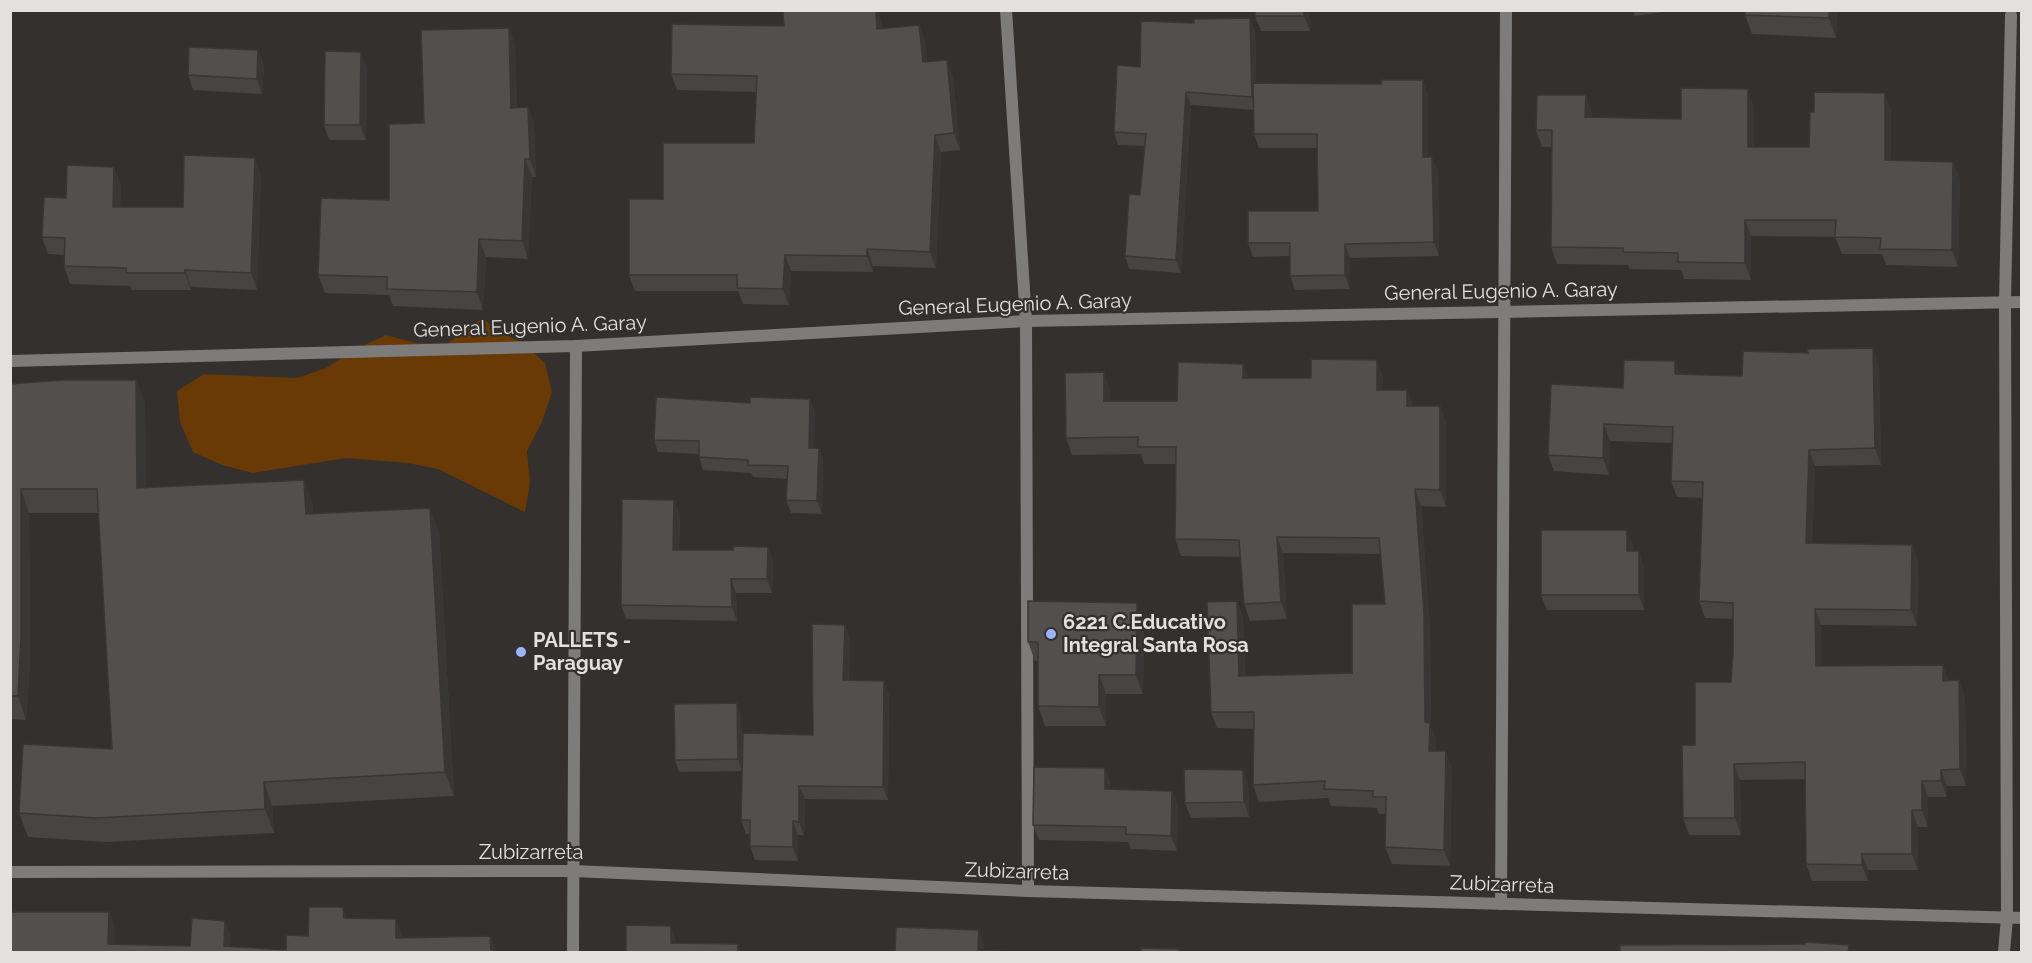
<svg xmlns="http://www.w3.org/2000/svg" width="2032" height="963" font-family="Raleway,sans-serif">
<style>
.green{fill:#693906}
.lines{fill:none;stroke-linecap:round;stroke-linejoin:round}
.minor{stroke:#7e7c7b;stroke-width:12}
.tertiary{stroke:#7e7c7b;stroke-width:12}
.wall{fill:#474442}
.shaded-wall{fill:#393736}
.building{fill:#524f4d;stroke:#393736;stroke-width:1.5}
.poi-dot{fill:#9cb4fd;stroke:#33302e;stroke-width:2}
.labels{text-anchor:middle;dominant-baseline:central;stroke-width:4.5;stroke-linejoin:round;paint-order:stroke}
.street-label{font-size:20px;fill:#e3e1e0;stroke:#33302e}
.poi-label{font-size:20px;font-weight:bold;fill:#e3e1e0;stroke:#33302e;text-anchor:start}
</style>
<rect width="100%" height="100%" fill="#33302e"/>
<!-- green -->
<polygon class="green" points="483,317 496,331 524,343 545,363 552,392 542,422 527,451 530,483 525,512 438,469 408,463 346,458 253,473 222,465 193,452 180,422 177,391 204,374 297,378 326,368 354,350 386,335 416,343 447,344"/>
<g class="lines">
<!-- minor -->
<g class="minor">
<polyline points="1006,10 1026,321 1028,891"/>
<polyline points="10,872 574,871 1028,891 2022,918"/>
<polyline points="1501,904 1506,10"/>
<polyline points="2004,952 2007,918 2005,302 2011,15"/>
</g>
<!-- tertiary -->
<g class="tertiary">
<polyline points="10,361 576,346 1026,321 2022,302"/>
<polyline points="573,952 576,346"/>
</g>
</g>
<!-- wall -->
<g class="wall">
<polygon points="783,10 877,10 881,21 882,29 919,25 925,41 927,62 953,76 960,150 941,152 936,268 873,266 873,272 791,271 789,305 743,304 738,291 635,291 629,275 663,199 754,143 756,92 677,90 671,74 784,26"/>
<polygon points="1310,10 1310,31 1261,31 1255,16"/>
<polygon points="1633,10 1678,10 1635,16"/>
<polygon points="1745,10 1837,10 1836,38 1752,34 1745,15"/>
<polygon points="509,28 515,46 517,108 528,107 534,125 536,177 532,177 528,259 486,257 483,310 393,306 389,295 325,293 318,275 389,200 424,123"/>
<polygon points="1255,31 1256,83 1428,94 1428,157 1438,171 1439,256 1350,258 1350,289 1295,290 1290,276 1290,256 1253,257 1248,243 1318,211 1317,148 1259,148 1254,134 1254,110 1191,105 1181,273 1129,269 1125,256 1140,195 1145,146 1118,145 1114,132 1140,67"/>
<polygon points="258,50 264,66 262,94 193,90 188,75"/>
<polygon points="367,67 366,140 329,140 324,125"/>
<polygon points="1754,106 1754,147 1809,147 1891,109 1891,160 1960,179 1958,267 1886,265 1882,254 1842,254 1835,237 1751,236 1751,280 1684,279 1681,270 1630,269 1628,265 1557,264 1551,247 1552,147 1542,147 1536,130 1592,112 1592,117 1681,119"/>
<polygon points="261,175 257,290 191,287 191,290 132,290 130,286 70,284 64,266 65,255 48,254 42,237 66,198 121,184 120,207 183,207"/>
<polygon points="1879,365 1881,465 1815,466 1812,543 1912,545 1918,561 1917,626 1821,625 1821,666 1948,681 1959,680 1965,697 1966,786 1947,786 1947,797 1928,797 1928,827 1918,827 1918,870 1868,870 1868,881 1812,881 1806,864 1805,779 1740,780 1741,835 1689,835 1683,818 1695,745 1731,682 1733,654 1733,619 1705,618 1699,601 1703,498 1677,497 1671,481 1672,443 1610,441 1609,475 1554,471 1548,455 1623,388 1680,374 1742,376"/>
<polygon points="1383,377 1383,390 1407,390 1413,406 1440,406 1446,423 1446,507 1421,506 1430,629 1431,727 1436,739 1435,751 1452,768 1450,866 1392,864 1385,847 1386,814 1379,814 1377,808 1331,806 1328,798 1259,802 1253,785 1254,729 1217,728 1211,712 1237,601 1243,618 1245,676 1352,673 1385,604 1381,554 1283,553 1287,619 1250,621 1244,604 1240,557 1181,556 1175,539 1176,464 1144,464 1141,454 1072,455 1066,438 1110,389 1110,401 1177,401 1249,378 1311,378"/>
<polygon points="136,380 145,404 146,488 313,504 313,514 439,531 454,796 272,806 274,833 106,842 28,837 19,813 112,749 99,513 29,513 30,662 26,720 10,719 10,384"/>
<polygon points="810,399 815,412 814,448 819,448 823,461 822,514 791,513 786,500 787,479 753,477 751,473 703,470 699,457 699,454 658,452 654,440 750,403"/>
<polygon points="680,514 679,550 733,550 768,547 773,561 772,593 736,593 737,621 626,619 621,605"/>
<polygon points="1633,545 1633,551 1644,566 1644,610 1547,610 1541,595"/>
<polygon points="1144,622 1143,694 1106,694 1106,726 1045,726 1038,706 1038,661 1035,661 1028,642"/>
<polygon points="845,625 850,639 849,680 889,694 888,800 805,799 804,835 798,835 798,861 755,860 750,846 750,834 746,834 741,820 742,771 679,772 675,760 741,715 742,763 813,735"/>
<polygon points="1105,768 1110,783 1110,789 1172,791 1178,806 1177,851 1131,849 1128,842 1039,840 1033,825"/>
<polygon points="1243,770 1248,785 1249,817 1191,818 1185,803"/>
</g>
<!-- shaded-wall -->
<g class="shaded-wall">
<polygon points="876,10 877,10 881,21 883,45 877,29"/>
<polygon points="1304,10 1310,10 1310,31 1304,16"/>
<polygon points="1829,10 1837,10 1836,38 1829,18"/>
<polygon points="1250,18 1255,31 1257,110 1252,97"/>
<polygon points="919,25 925,41 928,78 923,62"/>
<polygon points="509,28 515,46 518,126 511,108"/>
<polygon points="258,50 264,66 262,94 257,79"/>
<polygon points="361,52 367,67 366,140 360,125"/>
<polygon points="947,60 953,76 960,150 954,133"/>
<polygon points="1423,80 1428,94 1428,171 1423,157"/>
<polygon points="1748,89 1754,106 1754,163 1748,147"/>
<polygon points="1186,92 1191,105 1181,273 1176,260"/>
<polygon points="1885,93 1891,109 1891,177 1885,160"/>
<polygon points="1586,95 1592,112 1592,134 1585,117"/>
<polygon points="528,107 534,125 536,177 530,159"/>
<polygon points="935,135 941,152 936,268 930,252"/>
<polygon points="1432,157 1438,171 1439,256 1434,242"/>
<polygon points="255,158 261,175 257,290 251,273"/>
<polygon points="525,159 532,177 528,259 522,241"/>
<polygon points="1953,162 1960,179 1958,267 1952,250"/>
<polygon points="114,167 121,184 119,225 113,207"/>
<polygon points="1745,220 1751,236 1751,280 1745,263"/>
<polygon points="479,239 486,257 483,310 477,292"/>
<polygon points="1345,244 1350,258 1350,289 1345,275"/>
<polygon points="867,249 873,266 873,272 867,256"/>
<polygon points="785,255 791,271 789,305 783,289"/>
<polygon points="185,270 191,287 191,290 185,273"/>
<polygon points="1873,348 1879,365 1881,465 1875,448"/>
<polygon points="1377,360 1383,377 1383,406 1377,390"/>
<polygon points="1675,361 1681,378 1675,374"/>
<polygon points="1243,364 1250,380 1243,378"/>
<polygon points="1104,372 1110,389 1110,418 1104,401"/>
<polygon points="136,380 145,404 146,512 137,488"/>
<polygon points="1407,390 1413,406 1407,406"/>
<polygon points="810,399 815,412 814,460 809,448"/>
<polygon points="1440,406 1446,423 1446,507 1440,490"/>
<polygon points="1604,424 1610,441 1609,475 1603,458"/>
<polygon points="819,448 823,461 822,514 817,501"/>
<polygon points="1809,450 1815,466 1812,559 1806,543"/>
<polygon points="304,480 313,504 314,538 306,514"/>
<polygon points="21,489 29,513 30,662 26,720 18,696"/>
<polygon points="1415,489 1421,506 1430,629 1431,727 1436,739 1435,767 1429,751 1425,722"/>
<polygon points="674,500 680,514 678,564 673,550"/>
<polygon points="430,508 439,531 454,796 445,772"/>
<polygon points="1627,530 1633,545 1633,566 1627,551"/>
<polygon points="1277,537 1283,553 1287,619 1281,602"/>
<polygon points="1912,545 1918,561 1917,626 1911,610"/>
<polygon points="768,547 773,561 772,593 767,579"/>
<polygon points="1639,551 1644,566 1644,610 1639,595"/>
<polygon points="731,579 736,593 737,621 732,607"/>
<polygon points="1237,601 1243,618 1245,693 1239,676"/>
<polygon points="1137,603 1144,622 1143,694 1136,675"/>
<polygon points="1815,609 1821,625 1822,682 1816,666"/>
<polygon points="845,625 850,639 848,694 843,680"/>
<polygon points="1943,665 1949,682 1943,681"/>
<polygon points="1099,675 1106,694 1106,726 1099,707"/>
<polygon points="1959,680 1965,697 1966,786 1960,769"/>
<polygon points="884,681 889,694 888,800 883,787"/>
<polygon points="737,703 741,715 742,771 738,759"/>
<polygon points="1446,751 1452,768 1450,866 1444,850"/>
<polygon points="1734,764 1740,780 1741,835 1735,818"/>
<polygon points="1105,768 1110,783 1110,804 1105,789"/>
<polygon points="1243,770 1248,785 1249,817 1244,802"/>
<polygon points="1941,770 1947,786 1947,797 1941,781"/>
<polygon points="1922,781 1928,797 1928,827 1922,810"/>
<polygon points="264,782 272,806 274,833 265,809"/>
<polygon points="799,786 805,799 804,835 799,822"/>
<polygon points="1172,791 1178,806 1177,851 1171,836"/>
<polygon points="1912,810 1918,827 1918,870 1912,854"/>
<polygon points="793,821 798,835 798,861 793,847"/>
<polygon points="1862,854 1868,870 1868,881 1862,865"/>
<polygon points="343,907 349,923 344,918"/>
<polygon points="109,912 115,927 114,952 108,944"/>
<polygon points="396,919 402,934 402,952 396,938"/>
<polygon points="225,921 231,936 230,952 224,946"/>
<polygon points="671,926 676,940 676,952 671,943"/>
<polygon points="979,930 984,944 984,952 978,950"/>
<polygon points="490,936 496,951 496,952 491,952"/>
<polygon points="738,944 741,952 738,952"/>
</g>
<!-- building -->
<g class="building">
<polygon points="783,10 876,10 877,29 919,25 923,62 947,60 954,133 935,135 930,252 867,249 867,256 785,255 783,289 737,288 737,275 629,275 629,199 663,199 663,143 754,143 757,76 671,74 672,24 784,26"/>
<rect x="1255" y="10" width="49" height="6"/>
<polygon points="1745,10 1829,10 1829,18 1745,15"/>
<polygon points="1250,18 1252,97 1186,92 1176,260 1125,256 1129,194 1140,195 1146,134 1114,132 1117,65 1140,67 1141,21 1194,23 1194,19"/>
<polygon points="509,28 511,108 528,107 530,159 525,159 522,241 479,239 477,292 387,289 387,277 318,275 321,198 389,200 389,124 424,123 421,30"/>
<polygon points="189,47 258,50 257,79 188,75"/>
<polygon points="325,51 361,52 360,125 324,125"/>
<polygon points="1381,80 1423,80 1423,157 1432,157 1434,242 1345,244 1345,275 1290,276 1290,243 1248,243 1248,211 1318,211 1317,134 1254,134 1253,83 1381,84"/>
<polygon points="1681,88 1748,89 1748,147 1809,147 1810,112 1814,112 1814,92 1885,93 1885,160 1953,162 1952,250 1880,249 1881,238 1835,237 1836,220 1745,220 1745,263 1678,262 1678,253 1623,252 1623,248 1551,247 1552,130 1536,130 1537,95 1586,95 1585,117 1681,119"/>
<polygon points="184,155 255,158 251,273 185,270 185,273 126,273 126,268 64,266 65,238 42,237 44,197 66,198 67,165 114,167 113,207 183,207"/>
<polygon points="1873,348 1875,448 1809,450 1806,543 1912,545 1911,610 1815,609 1816,666 1943,665 1943,681 1959,680 1960,769 1941,770 1941,781 1922,781 1922,810 1912,810 1912,854 1862,854 1862,865 1806,864 1805,762 1734,764 1735,818 1683,818 1682,745 1695,745 1695,682 1731,682 1733,654 1733,603 1699,601 1703,482 1671,481 1673,427 1604,424 1603,458 1548,455 1551,384 1623,388 1624,360 1675,361 1675,374 1742,376 1743,351 1808,353 1807,349"/>
<polygon points="1311,359 1377,360 1377,390 1407,390 1407,406 1440,406 1440,490 1415,489 1424,612 1425,722 1430,723 1429,751 1446,751 1444,850 1385,847 1386,797 1373,797 1373,791 1324,789 1325,781 1253,785 1254,712 1211,712 1207,602 1237,601 1239,676 1352,673 1352,604 1385,604 1379,538 1277,537 1281,602 1244,604 1239,540 1175,539 1176,447 1138,447 1138,437 1066,438 1065,373 1104,372 1104,401 1177,401 1178,362 1243,364 1243,378 1311,378"/>
<polygon points="63,380 136,380 137,488 304,480 306,514 430,508 445,772 264,782 265,809 97,818 19,813 23,744 112,749 97,489 21,489 21,638 18,696 10,696 10,384"/>
<polygon points="656,397 750,403 750,397 810,399 809,448 819,448 817,501 786,500 788,466 748,465 748,460 699,457 699,441 654,440"/>
<polygon points="622,499 674,500 673,550 733,550 733,546 768,547 767,579 731,579 732,607 621,605"/>
<polygon points="1541,530 1627,530 1627,551 1639,551 1639,595 1541,595"/>
<polygon points="1028,601 1137,603 1136,675 1099,675 1099,707 1038,706 1038,642 1028,642"/>
<polygon points="812,624 845,625 843,680 884,681 883,787 799,786 799,822 793,821 793,847 750,846 750,820 741,820 743,733 813,735"/>
<polygon points="737,703 738,759 675,760 674,704"/>
<polygon points="1034,767 1105,768 1105,789 1172,791 1171,836 1126,834 1126,827 1033,825"/>
<polygon points="1184,769 1243,770 1244,802 1185,803"/>
<polygon points="309,907 343,907 344,918 396,919 396,938 490,936 491,952 10,952 10,912 109,912 108,944 190,946 192,918 225,921 224,946 286,950 286,935 308,936"/>
<polygon points="626,925 671,926 671,943 738,944 738,952 624,952 626,952"/>
<polygon points="896,927 979,930 978,950 1012,952 895,952"/>
<polygon points="1805,942 1849,945 1848,952 1620,952 1620,945 1805,944"/>
<polygon points="1141,948 1179,949 1179,952 1141,952"/>
</g>
<!-- markers -->
<g class="poi-dot">
<circle cx="1051" cy="634" r="6"/>
<circle cx="521" cy="652" r="6"/>
</g>
<g class="labels">
<!-- street labels -->
<g class="street-label">
<text transform="translate(1501 291) rotate(-1)">General Eugenio A. Garay</text>
<text transform="translate(1015 304) rotate(-2)">General Eugenio A. Garay</text>
<text transform="translate(530 326) rotate(-2)">General Eugenio A. Garay</text>
<text x="531" y="852">Zubizarreta</text>
<text transform="translate(1017 871) rotate(2)">Zubizarreta</text>
<text transform="translate(1502 884) rotate(2)">Zubizarreta</text>
</g>
<!-- poi labels -->
<g class="poi-label">
<text x="1063" y="622">6221 C.Educativo<tspan x="1063" dy="23">Integral Santa Rosa</tspan></text>
<text x="533" y="640">PALLETS -<tspan x="533" dy="23">Paraguay</tspan></text>
</g>
</g>
<!-- border -->
<rect width="2032" height="963" fill="none" stroke="#e3e1e0" stroke-width="24"/>
</svg>
